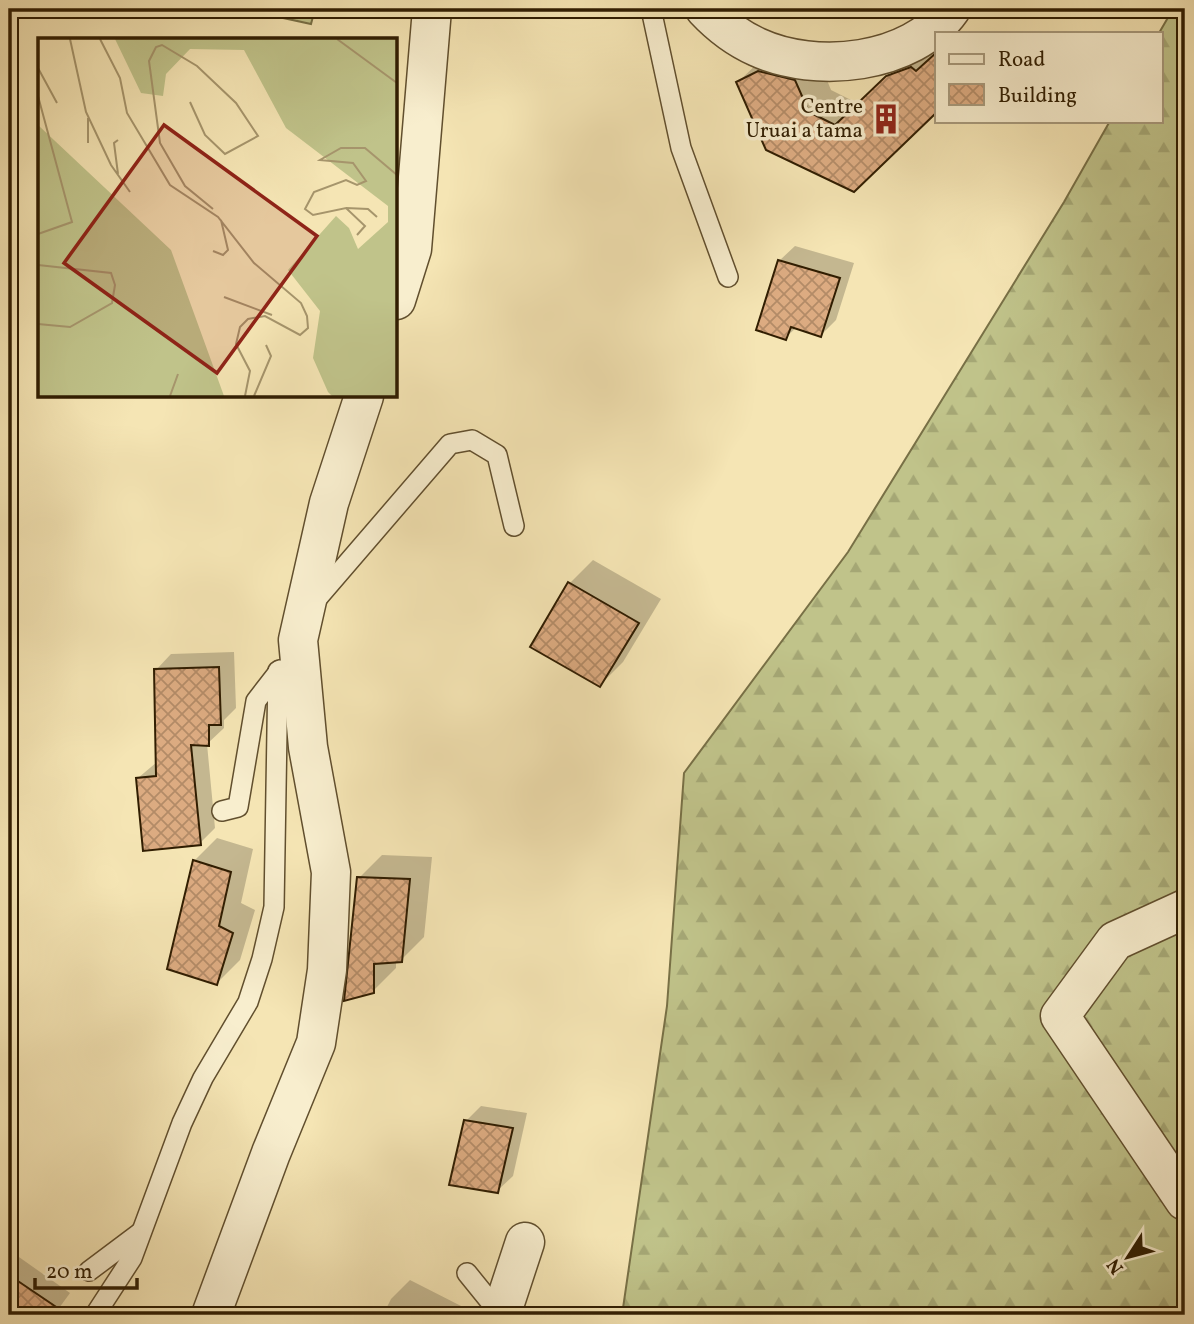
<svg xmlns="http://www.w3.org/2000/svg" width="1194" height="1324" font-family="Vollkorn,serif">
<style>
.forest{fill:url(#forest-firs);stroke:#787046;stroke-width:2}
.shadow{fill:#0003}
.building{fill:url(#building-cross-hatch);stroke:#301d01;stroke-width:2}
.lines{fill:none;stroke-linecap:round;stroke-linejoin:round}
.service-casing{stroke:#614f2e;stroke-width:22}
.minor-casing{stroke:#614f2e;stroke-width:41}
.service{stroke:#f8eece;stroke-width:19}
.minor{stroke:#f8eece;stroke-width:38}
.labels{text-anchor:middle;dominant-baseline:central;stroke-width:7;stroke-linejoin:round;paint-order:stroke}
.poi-label{font-size:21px;fill:#301d01;stroke:#f8eece;text-anchor:end}
.inset-road{fill:none;stroke:#a6956c;stroke-width:2}
.view{fill:#8f2418;fill-opacity:0.15;stroke:#8f2418;stroke-width:3.5}
.inset-edge{fill:none;stroke:#301d01;stroke-width:3.5}
</style>
<defs>
<pattern id="forest-firs" width="22" height="20" patternUnits="userSpaceOnUse" patternTransform="scale(1.75)"><rect width="22" height="20" fill="#c0c38a"/><path d="M5 1l3.5 6h-7zM16 11l3.5 6h-7z" fill="#a5a775"/></pattern>
<pattern id="building-cross-hatch" width="8" height="8" patternUnits="userSpaceOnUse" patternTransform="scale(1.75)"><rect width="8" height="8" fill="#dcab81"/><path d="M0 0l8 8M0 8l8-8" fill="none" stroke="#b38b67"/></pattern>
</defs>
<rect width="100%" height="100%" fill="#f5e5b4"/>
<filter id="stains"><feTurbulence type="fractalNoise" baseFrequency=".00286" numOctaves="4"/><feColorMatrix values="0 0 0 0 .2 0 0 0 0 .09 0 0 0 0 .02 0 0 0 .5 -.17"/></filter>
<radialGradient id="worn" r=".72"><stop offset=".6" stop-color="#630" stop-opacity="0"/><stop offset="1" stop-color="#630" stop-opacity=".3"/></radialGradient>
<!-- forest -->
<g class="forest">
<polygon points="242,9 315,9 311,24"/>
<polygon points="1173,9 1185,9 1185,1315 622,1315 667,1006 684,773 848,552 1064,202 1110,121 1161,121 1159,33"/>
</g>
<!-- shadow -->
<g class="shadow">
<polygon points="937,47 937,109 767,149 738,82 761,60 818,58 831,90 859,104 911,54"/>
<polygon points="795,246 854,263 836,320 821,335 797,327 785,338 779,261"/>
<polygon points="593,560 661,599 623,662 600,685 532,646 570,583"/>
<polygon points="234,652 236,708 224,720 224,728 207,744 215,828 200,843 138,778 157,762 156,670 171,654"/>
<polygon points="217,838 253,849 241,903 255,910 240,960 217,983 194,861"/>
<polygon points="382,855 432,857 424,937 401,960 396,961 396,968 373,991 359,878"/>
<polygon points="481,1106 527,1113 513,1176 497,1191 466,1121"/>
<polygon points="9,1250 70,1293 54,1315 9,1315"/>
<polygon points="410,1280 465,1308 462,1315 383,1315 391,1299"/>
</g>
<!-- building -->
<g class="building">
<polygon points="937,52 937,112 854,192 766,150 736,82 758,71 795,80 809,112 835,125 886,76 911,67 916,71"/>
<polygon points="778,260 840,278 821,337 791,327 786,340 756,330"/>
<polygon points="568,582 639,623 600,687 530,647"/>
<polygon points="219,667 221,725 209,725 209,746 191,745 201,845 143,851 136,778 156,776 154,669"/>
<polygon points="193,860 231,872 219,926 233,933 217,985 167,969"/>
<polygon points="357,877 410,879 402,962 374,964 374,993 344,1001"/>
<polygon points="464,1120 513,1128 498,1193 449,1185"/>
<polygon points="9,1275 68,1315 9,1315"/>
</g>
<g class="lines">
<!-- service casing -->
<g class="service-casing">
<g id="service">
<polyline points="651,9 681,148 728,277"/>
<polyline points="314,602 450,444 472,440 497,455 514,526"/>
<polyline points="222,811 238,807 256,701 280,670"/>
<polyline points="89,1271 141,1232"/>
<polyline points="467,1273 501,1315"/>
<polyline points="95,1315 132,1258 182,1123 203,1078 248,1002 262,959 274,907 278,671"/>
</g>
</g>
<!-- minor casing -->
<g class="minor-casing">
<g id="minor">
<path d="M 705,9 C 720,25 737,38 757,47 C 815,74 912,65 951,9"/>
<polyline points="396,300 412,249 432,9"/>
<polyline points="1185,909 1115,941 1060,1016 1185,1201"/>
<polyline points="211,1315 271,1153 316,1043 327,970 331,872 308,747 298,640 329,503 364,396"/>
<polyline points="501,1315 525,1242"/>
</g>
</g>
<!-- service -->
<use href="#service" class="service"/>
<!-- minor -->
<use href="#minor" class="minor"/>
</g>
<!-- icons -->
<defs>
<g id="building-bare" transform="scale(2.415)"><path d="M-4-6H4V6H1V3H-1V6H-4ZM-2.5-4.3h1.7v1.8h-1.7ZM.8-4.3h1.7v1.8H.8ZM-2.5-1h1.7V.8h-1.7ZM.8-1h1.7V.8H.8Z" fill="#8f2418" stroke="#f8eece" stroke-width="2.5" paint-order="stroke"/></g>
</defs>
<g fill-rule="evenodd">
<use href="#building-bare" x="886" y="119"/>
</g>
<g class="labels">
<!-- poi labels -->
<g class="poi-label">
<text x="863" y="107">Centre<tspan x="863" dy="24">Uruai a tama</tspan></text>
</g>
</g>
<!-- overview -->
<g transform="translate(38 38)">
<rect width="359" height="359" fill="#f5e5b4"/>
<path d="M 77,1 L 359,1 L 359,358 L 294,358 L 290,354 L 275,320 L 282,273 L 250,232 L 298,178 L 311,190 L 320,211 L 350,184 L 350,168 L 248,90 L 206,12 L 152,11 L 128,36 L 125,58 L 103,55 ZM 0,87 L 133,212 L 186,358 L 0,358 Z" fill="#c0c38a"/>
<path class="inset-road" d="M 32,1 L 48,74 L 73,127 L 92,154M 62,1 L 82,40 L 89,75 L 132,147 L 180,179 L 216,225 L 263,265 L 269,278 L 270,290 L 262,297 L 227,278 L 210,281 L 202,289 L 198,306 L 212,333 L 207,358M 299,1 L 359,45M 0,30 L 19,65M 0,58 L 34,184 L 0,196M 152,64 L 167,97 L 187,116 L 220,98 L 198,65 L 159,28 L 124,7 L 118,9 L 111,23 L 122,105 L 147,148 L 175,171M 50,105 L 50,80M 80,136 L 76,105 L 80,102M 308,170 L 330,171 L 339,179M 319,197 L 327,188 L 308,170 L 275,177 L 267,171 L 276,154 L 308,142 L 319,147 L 328,143 L 315,125 L 282,122 L 303,110 L 327,110 L 359,137M 175,213 L 185,217 L 190,212 L 183,182M 0,227 L 73,235 L 77,247 L 74,265 L 32,289 L 0,286M 186,259 L 234,277M 132,358 L 140,336M 216,358 L 233,318 L 228,307"/>
<path class="view" d="M 126,87 L 279,198 L 179,335 L 26,225 Z"/>
<rect width="359" height="359" class="inset-edge"/>
</g>
<!-- margin -->
<rect width="1194" height="1324" fill="none" stroke="#f5e5b4" stroke-width="35"/>
<rect x="10" y="10" width="1173" height="1303" fill="none" stroke="#301d01" stroke-width="3.5"/>
<rect x="18" y="18" width="1159" height="1289" fill="none" stroke="#301d01" stroke-width="2"/>
<!-- legend -->
<rect x="935" y="32" width="228" height="91" fill="#f8eece" stroke="#a89a7c" stroke-width="2"/>
<rect x="949" y="54" width="35" height="10" fill="#f8eece" stroke="#a89a7c" stroke-width="2"/>
<text x="998" y="66" font-size="21" fill="#301d01">Road</text>
<rect x="949" y="84" width="35" height="21" fill="url(#building-cross-hatch)" stroke="#a89a7c" stroke-width="2"/>
<text x="998" y="102" font-size="21" fill="#301d01">Building</text>
<!-- north arrow -->
<g transform="translate(1128 1257) rotate(234)" stroke="#f8eece" stroke-width="5" paint-order="stroke">
<path d="M0-5L12 26L0 18L-12 26Z" fill="#301d01"/>
<text y="-10" font-size="19" font-weight="bold" text-anchor="middle" fill="#301d01">N</text>
</g>
<!-- scale -->
<path d="M35 1278v10h102v-10" fill="none" stroke="#301d01" stroke-width="3.5"/>
<text x="46" y="1278" font-size="21" fill="#301d01" stroke="#f8eece" stroke-width="5" paint-order="stroke">20 m</text>
<rect width="100%" height="100%" filter="url(#stains)"/>
<rect width="100%" height="100%" fill="url(#worn)"/>
</svg>
